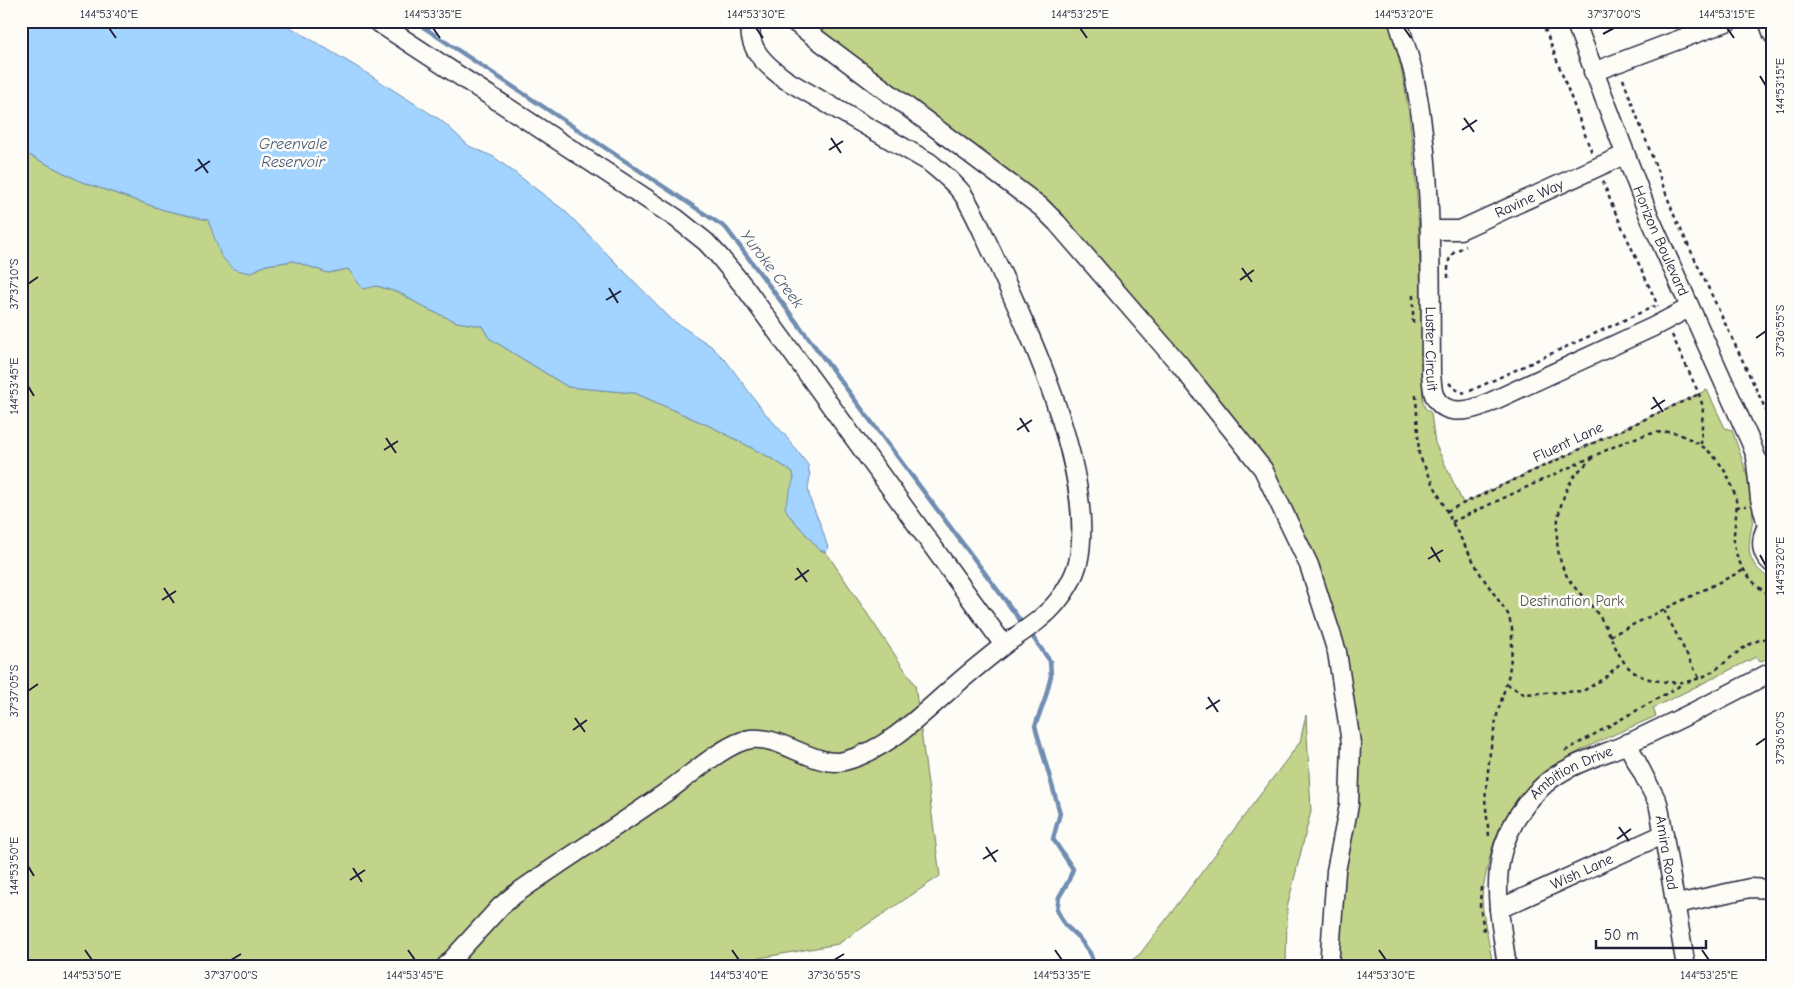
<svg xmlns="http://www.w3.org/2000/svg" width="1794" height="988" font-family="'Comic Neue',sans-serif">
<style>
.green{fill:#c1d48a;stroke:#727b62}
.water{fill:#a2d4ff;stroke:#6f8db1}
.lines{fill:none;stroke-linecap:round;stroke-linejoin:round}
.stream{stroke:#6f8db1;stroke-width:4.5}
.minor-casing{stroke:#22223b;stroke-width:21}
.path{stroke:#22223b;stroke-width:2.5;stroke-dasharray:4 4;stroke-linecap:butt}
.minor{stroke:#fdfcf7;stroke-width:18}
.ticks{fill:none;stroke:#22223b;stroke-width:2}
.labels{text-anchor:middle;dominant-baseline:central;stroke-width:5;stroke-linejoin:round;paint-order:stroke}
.street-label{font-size:15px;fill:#22223b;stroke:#fdfcf7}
.park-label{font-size:15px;fill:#525753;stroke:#fdfcf7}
.water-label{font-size:16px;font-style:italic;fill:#485776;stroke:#fdfcf7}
.neatline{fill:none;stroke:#22223b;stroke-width:2}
.ticks-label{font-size:12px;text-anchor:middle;fill:#22223b}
</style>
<rect width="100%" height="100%" fill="#fdfcf7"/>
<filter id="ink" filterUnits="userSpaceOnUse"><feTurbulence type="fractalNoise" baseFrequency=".02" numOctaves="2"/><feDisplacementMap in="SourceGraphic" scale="10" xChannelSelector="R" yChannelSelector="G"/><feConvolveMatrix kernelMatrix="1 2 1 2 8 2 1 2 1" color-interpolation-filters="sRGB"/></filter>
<g filter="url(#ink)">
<!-- green -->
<g class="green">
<path d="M 814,21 L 1390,21 C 1424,144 1419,275 1423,402 L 1425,408 L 1431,413 L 1435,443 L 1463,503 L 1707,390 L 1725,428 L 1732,430 C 1741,457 1754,488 1753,517 C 1752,532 1745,548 1753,562 C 1757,570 1766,576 1773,581 L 1773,655 L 1760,662 L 1756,657 L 1653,708 L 1656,716 C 1581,750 1506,773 1488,865 C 1486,876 1482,888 1482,899 C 1483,920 1490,945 1493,967 L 1334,967 L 1341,870 L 1354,808 L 1342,652 L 1269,469 L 1052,207 L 810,28 Z"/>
<polygon points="21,151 82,182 164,210 208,220 214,235 250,273 266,265 293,261 328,273 348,269 363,288 377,286 400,293 427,309 457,322 482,326 489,338 568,387 635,393 714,428 769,457 793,472 794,478 788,514 820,550 826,552 915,685 940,876 838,944 754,959 676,967 21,967"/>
<polygon points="1306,715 1311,811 1287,908 1286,967 1123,967 1140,954 1300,742"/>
</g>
<!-- water -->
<polygon class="water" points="21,21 280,21 357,67 442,121 469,146 494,157 565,211 672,320 711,346 727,362 764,412 785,435 808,465 810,476 808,489 811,502 821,526 828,548 826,552 820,550 788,514 785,507 794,478 793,472 769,457 714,428 635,393 568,387 489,338 482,326 457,322 427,309 400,293 377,286 363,289 348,269 328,273 293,261 266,265 250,273 233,269 221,256 208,220 164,210 82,182 21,151"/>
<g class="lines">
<!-- stream -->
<g class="stream">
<polyline points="414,21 726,228 1023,624"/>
<polyline points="1032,636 1050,661 1051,676 1045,699 1035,726 1060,813 1053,839 1073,869 1068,882 1059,897 1057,910 1065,925 1079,938 1090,953 1095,967"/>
</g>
<!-- minor casing -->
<g class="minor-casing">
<g id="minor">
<polyline points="376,21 676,218 706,242 719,256 746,289 1004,645"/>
<polyline points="793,21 1041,207 1057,223 1180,365 1263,469 1309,565 1337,652 1351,743 1349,805 1336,871 1329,967"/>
<path id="s1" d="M 1398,21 C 1403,39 1410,57 1414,76 C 1434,174 1430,275 1431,374 C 1432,381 1432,389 1434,395 C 1443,416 1466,412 1484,405 L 1653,327 L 1689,308"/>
<path id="s2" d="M 1575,21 L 1649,216 L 1751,443 L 1756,457 L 1773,486"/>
<polyline points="1768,21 1773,35"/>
<polyline points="1593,72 1729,21"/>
<path id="s3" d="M 1431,230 L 1460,230 L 1624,155"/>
<polyline points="1756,463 1760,499 1767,525"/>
<path d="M 1773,519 C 1760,532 1757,552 1773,564"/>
<path id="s4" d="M 1627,743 L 1658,803 L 1660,813 L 1686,967"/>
<polyline points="1677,904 1750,888 1773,889"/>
<path id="s5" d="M 1499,909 L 1664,834"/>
<path d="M 445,967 L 500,907 L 514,895 C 563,860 615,828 665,793 C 686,779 726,742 751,739 C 780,735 816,768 844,761 C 889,750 925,711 960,681 C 974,669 989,657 1004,645 C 1022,632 1042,620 1057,602 C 1066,591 1074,577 1078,563 C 1090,509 1066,430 1047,379 C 1032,337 1012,296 993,254 C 983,234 975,212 962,193 C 953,181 941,172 929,162 L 786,80 C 766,65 746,49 751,21"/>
<path id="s6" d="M 1507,967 C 1503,935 1495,901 1499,869 C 1502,837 1521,805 1545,784 C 1568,764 1600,756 1627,744 C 1676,721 1725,697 1773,671"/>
</g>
</g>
<!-- path -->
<g class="path">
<polyline points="1542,21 1592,153"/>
<polyline points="1623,79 1674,215 1773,425"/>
<polyline points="1603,181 1612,205 1658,306"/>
<path d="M 1448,278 C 1448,259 1447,254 1466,246"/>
<polyline points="1413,295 1413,327"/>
<polyline points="1672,335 1699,394 1703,407 1701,444"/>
<polyline points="1449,383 1455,389 1465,393"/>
<polyline points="1470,391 1657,305"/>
<polyline points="1416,395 1419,455 1452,522 1481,575 1508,614 1512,628 1512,649 1509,674 1497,715 1490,752 1485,799 1489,836"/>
<path d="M 1593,458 C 1585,465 1575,473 1570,483 C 1555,510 1551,550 1568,578 C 1578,594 1594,606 1603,622 C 1620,651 1620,676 1660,681 C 1673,683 1685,683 1697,679 C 1727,669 1738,641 1773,637"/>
<polyline points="1736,507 1746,506"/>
<polyline points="1447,511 1699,394"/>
<path d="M 1452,522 L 1626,441 C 1641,436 1655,431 1671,432 C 1676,432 1681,435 1685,437 C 1712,447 1730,472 1736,500 C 1738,514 1733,529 1734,543 C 1736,565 1754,587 1773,597"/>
<polyline points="1664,610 1699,678"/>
<polyline points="1610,636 1744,570"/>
<polyline points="1507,684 1524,694 1583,691 1603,679 1622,662"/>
<polyline points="1565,751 1678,687 1682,683"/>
<polyline points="1481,887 1480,906 1484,931"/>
</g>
<!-- minor -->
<use href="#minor" class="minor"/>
</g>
</g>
<!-- ticks -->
<path class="ticks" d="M 109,28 L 116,38M 433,28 L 440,38M 756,28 L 763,38M 1080,28 L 1087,38M 1404,28 L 1411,38M 1727,28 L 1734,38M 1603,34 L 1614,28M 1760,76 L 1766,86M 1464,118 L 1474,132M 1462,130 L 1477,120M 831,138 L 841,153M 829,150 L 843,141M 198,159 L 208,173M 195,171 L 210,161M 1242,268 L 1252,282M 1240,280 L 1254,270M 28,284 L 38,277M 609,288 L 618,303M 606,300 L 621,291M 1756,338 L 1766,331M 28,386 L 34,396M 1653,397 L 1663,412M 1651,409 L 1665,400M 1020,418 L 1029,432M 1017,430 L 1032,420M 386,438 L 396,453M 384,450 L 398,441M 1431,547 L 1440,562M 1760,555 L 1766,566M 1428,559 L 1443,550M 797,568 L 807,582M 795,580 L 809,570M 164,588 L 174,603M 162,600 L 176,591M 28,691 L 38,684M 1208,697 L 1218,712M 1206,709 L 1220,700M 575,718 L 585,732M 573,730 L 587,720M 1756,745 L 1766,738M 1619,827 L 1629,841M 1617,839 L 1631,829M 986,847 L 996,862M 983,859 L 998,850M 28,866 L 34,876M 353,868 L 362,882M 350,880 L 365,870M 85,950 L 92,960M 408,950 L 415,960M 732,950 L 739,960M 1055,950 L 1062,960M 1379,950 L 1386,960M 1702,950 L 1709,960M 231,960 L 241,954M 834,960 L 844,954"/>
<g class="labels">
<!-- street labels -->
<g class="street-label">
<text stroke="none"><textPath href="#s3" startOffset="105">Ravine Way</textPath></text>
<text stroke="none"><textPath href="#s2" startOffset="236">Horizon Boulevard</textPath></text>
<text stroke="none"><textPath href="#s1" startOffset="331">Luster Circuit</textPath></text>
<text transform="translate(1568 442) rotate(-25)">Fluent Lane</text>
<text stroke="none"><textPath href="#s6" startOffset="226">Ambition Drive</textPath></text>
<text stroke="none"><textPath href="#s4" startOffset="118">Amira Road</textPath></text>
<text stroke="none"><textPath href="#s5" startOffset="91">Wish Lane</textPath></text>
</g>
<!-- park labels -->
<g class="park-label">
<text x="1572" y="601">Destination Park</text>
</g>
<!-- water labels -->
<g class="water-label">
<text x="293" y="144">Greenvale<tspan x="293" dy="18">Reservoir</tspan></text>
<text transform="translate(772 269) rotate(53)">Yuroke Creek</text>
</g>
</g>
<!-- margin -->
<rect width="1794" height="988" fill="none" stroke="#fdfcf7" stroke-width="55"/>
<!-- scale -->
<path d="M1596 940v8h110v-8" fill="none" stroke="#22223b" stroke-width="2.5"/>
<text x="1604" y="940" font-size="15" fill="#22223b" stroke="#fdfcf7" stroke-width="4" paint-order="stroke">50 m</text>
<rect x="28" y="28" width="1738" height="932" class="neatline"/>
<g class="ticks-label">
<text x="109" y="18">144°53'40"E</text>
<text x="433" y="18">144°53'35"E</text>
<text x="756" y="18">144°53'30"E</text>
<text x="1080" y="18">144°53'25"E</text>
<text x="1404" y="18">144°53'20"E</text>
<text x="1614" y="18">37°37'00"S</text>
<text x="1727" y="18">144°53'15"E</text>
<text transform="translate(1780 86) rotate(-90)" y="4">144°53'15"E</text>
<text transform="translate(14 284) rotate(-90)" y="4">37°37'10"S</text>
<text transform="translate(1780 331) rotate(-90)" y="4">37°36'55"S</text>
<text transform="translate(14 386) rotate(-90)" y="4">144°53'45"E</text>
<text transform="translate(1780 566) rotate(-90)" y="4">144°53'20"E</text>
<text transform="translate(14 691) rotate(-90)" y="4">37°37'05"S</text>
<text transform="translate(1780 738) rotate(-90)" y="4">37°36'50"S</text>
<text transform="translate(14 866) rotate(-90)" y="4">144°53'50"E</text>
<text x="92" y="979">144°53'50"E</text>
<text x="231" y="979">37°37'00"S</text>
<text x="415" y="979">144°53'45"E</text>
<text x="739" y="979">144°53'40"E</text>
<text x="834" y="979">37°36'55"S</text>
<text x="1062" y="979">144°53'35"E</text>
<text x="1386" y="979">144°53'30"E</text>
<text x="1709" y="979">144°53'25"E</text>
</g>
</svg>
